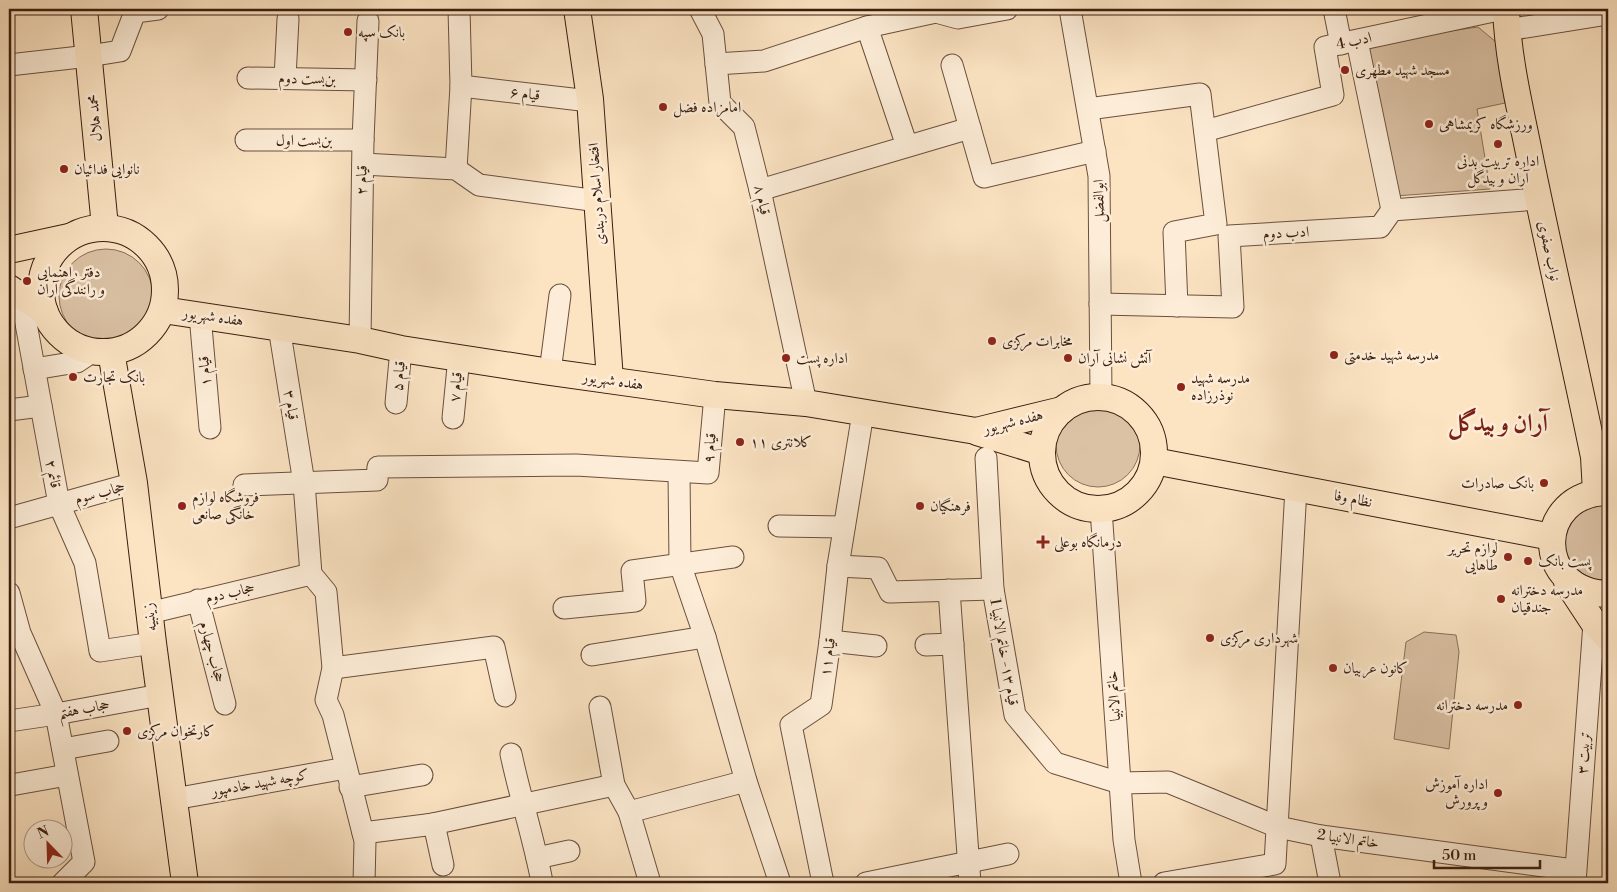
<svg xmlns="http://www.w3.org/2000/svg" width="1617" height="892" font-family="'Libre Bodoni',Amiri,serif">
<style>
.green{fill:#dbc2a5;stroke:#8a705a}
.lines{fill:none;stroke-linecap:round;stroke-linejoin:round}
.minor-casing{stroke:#6a503d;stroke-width:23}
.major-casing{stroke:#391e10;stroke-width:28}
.minor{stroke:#fdedd8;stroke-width:21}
.major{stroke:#fce4c3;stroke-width:26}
.poi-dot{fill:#8f2418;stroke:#fdedd8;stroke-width:2}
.labels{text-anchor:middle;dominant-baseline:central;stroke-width:5;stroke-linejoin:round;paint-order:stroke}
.poi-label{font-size:15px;fill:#391e10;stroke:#fdedd8;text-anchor:start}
.street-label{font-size:15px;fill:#391e10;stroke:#fdedd8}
.town-label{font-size:25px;font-weight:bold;fill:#7a1f14;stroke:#fdedd8}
</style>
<rect width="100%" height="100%" fill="#fce4c3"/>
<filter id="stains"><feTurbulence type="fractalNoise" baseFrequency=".004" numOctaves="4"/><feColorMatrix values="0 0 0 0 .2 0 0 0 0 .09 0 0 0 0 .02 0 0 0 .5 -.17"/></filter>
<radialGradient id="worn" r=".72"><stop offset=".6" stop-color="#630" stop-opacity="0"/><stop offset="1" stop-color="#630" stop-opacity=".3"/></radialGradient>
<!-- green -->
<g class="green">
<polygon points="1478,27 1496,42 1505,103 1477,109 1490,189 1395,196 1364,49 1443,32"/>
<circle cx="106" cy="296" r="47"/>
<circle cx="1098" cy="445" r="42"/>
<path d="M 1608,500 L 1608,582 C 1582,580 1560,561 1566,533 C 1567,526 1572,519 1576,512 Z"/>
<polygon points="1424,632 1456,635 1459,652 1449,749 1394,739 1406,642"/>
</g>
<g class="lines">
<!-- minor casing -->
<g class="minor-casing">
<g id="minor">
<polyline points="700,9 713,34 720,103 744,127 760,190 806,403"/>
<polyline points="1070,9 1099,176 1101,396"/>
<polyline points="1334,9 1341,44"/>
<polyline points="867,27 907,146"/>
<polyline points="1507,30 1608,14"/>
<polyline points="1357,41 1392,210"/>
<polyline points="716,64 764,61 867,27 936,12 958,18 1007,9"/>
<polyline points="9,65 89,56 120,51 135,12 158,9"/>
<polyline points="952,65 984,177 1095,151"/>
<polyline points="248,78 366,80"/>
<polyline points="285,78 288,19"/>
<polyline points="461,86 581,100 590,99"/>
<polyline points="1088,109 1200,94 1216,224 1174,232 1177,306"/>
<polyline points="1205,131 1333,95 1325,47 1503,9"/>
<polyline points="246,140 363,140"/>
<polyline points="363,164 456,169 479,185 598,201"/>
<polyline points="456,169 461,86 459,9"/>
<polyline points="760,190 970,128"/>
<polyline points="17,293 25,318 59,504 85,563 100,651 153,643"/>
<polyline points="1100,304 1233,307 1229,236 1380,227 1392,210 1538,199"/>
<polyline points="200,315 210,428"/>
<polyline points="279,327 304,483 311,574 326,592 333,668 326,700 333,715 365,841 364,883"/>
<polyline points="360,340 363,140 368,21"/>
<polyline points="34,369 77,362 92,352"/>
<polyline points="550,372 560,295"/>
<polyline points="396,403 401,349"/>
<polyline points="9,410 41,406"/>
<polyline points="453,418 459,357"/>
<polyline points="986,458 993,589 1015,715 1055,763 1120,783 1168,782 1278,827 1321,836 1566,869 1574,883"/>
<polyline points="679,472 680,564 705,637 746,781 780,883"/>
<polyline points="244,485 377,480 378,467 576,465 708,473 715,395"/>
<polyline points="1101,509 1124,840 1131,883"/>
<polyline points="9,518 134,483"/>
<polyline points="779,526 844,527"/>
<polyline points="838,566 878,568 890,592 993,589"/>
<polyline points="949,590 970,883"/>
<polyline points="9,593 20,633 56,714 84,862 63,883"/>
<polyline points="198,600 225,704"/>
<polyline points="564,608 635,601 632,571 733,557"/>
<polyline points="149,613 311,574"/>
<polyline points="830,641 876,646"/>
<polyline points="926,645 953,644"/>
<polyline points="592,655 705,637"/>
<polyline points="333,668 494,647 505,696"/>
<polyline points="600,707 614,785 629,812 650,883"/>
<polyline points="9,721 56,714 160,695"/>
<polyline points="63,749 108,741"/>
<path d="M 511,754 C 520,797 534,839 542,882"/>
<polyline points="11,785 67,775"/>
<polyline points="350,787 422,775"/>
<polyline points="174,799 346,768"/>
<polyline points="629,812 746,781"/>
<polyline points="428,825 614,785"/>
<polyline points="363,833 434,824 443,865"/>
<polyline points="1321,836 1330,883"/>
<polyline points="537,858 569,851"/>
<polyline points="823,883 791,725 821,705 830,641 838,566 863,413"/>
<polyline points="866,883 1008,854"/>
<polyline points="1164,883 1275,864 1296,488"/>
<polyline points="1575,883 1594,623"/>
</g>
</g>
<!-- major casing -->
<g class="major-casing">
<g id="major">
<polyline points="84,9 105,227"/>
<polyline points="577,9 590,99 610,380"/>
<path d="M 1506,9 C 1508,61 1521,112 1531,163 C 1551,261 1574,359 1594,457 L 1596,492"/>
<circle cx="103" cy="290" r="62"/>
<polyline points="9,250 69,237"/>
<polyline points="9,288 45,312"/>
<polyline points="163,310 360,340 401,349 550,372 715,395 806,403 976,431 1062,410"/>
<polyline points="111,352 134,483 153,643 185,883"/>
<circle cx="1098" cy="453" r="56"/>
<polyline points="977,432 1042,452"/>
<polyline points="1154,461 1552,537"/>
<path d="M 1608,492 C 1534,493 1533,592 1608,594"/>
<polyline points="1567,582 1594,623 1608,638"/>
</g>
</g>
<!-- minor -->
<use href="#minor" class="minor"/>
<!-- major -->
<use href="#major" class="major"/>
</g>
<!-- markers -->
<g class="poi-dot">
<circle cx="348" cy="32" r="5"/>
<circle cx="1345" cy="70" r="5"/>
<circle cx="663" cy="107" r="5"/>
<circle cx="1429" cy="124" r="5"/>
<circle cx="1498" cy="144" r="5"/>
<circle cx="64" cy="169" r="5"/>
<circle cx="27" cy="281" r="5"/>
<circle cx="992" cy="341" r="5"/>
<circle cx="1334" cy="355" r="5"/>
<circle cx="786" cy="358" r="5"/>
<circle cx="1068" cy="358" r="5"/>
<circle cx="73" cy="377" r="5"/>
<circle cx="1181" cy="387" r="5"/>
<circle cx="740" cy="442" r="5"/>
<circle cx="1544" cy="483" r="5"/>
<circle cx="182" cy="506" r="5"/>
<circle cx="920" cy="506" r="5"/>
<path d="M1040.5 534.5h5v5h5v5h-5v5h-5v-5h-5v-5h5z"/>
<circle cx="1508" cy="557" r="5"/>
<circle cx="1528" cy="561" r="5"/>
<circle cx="1501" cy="599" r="5"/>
<circle cx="1210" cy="638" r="5"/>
<circle cx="1333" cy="668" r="5"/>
<circle cx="1518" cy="705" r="5"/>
<circle cx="127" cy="731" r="5"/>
<circle cx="1498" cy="793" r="5"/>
</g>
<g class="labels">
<!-- poi labels -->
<g class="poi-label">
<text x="358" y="32">بانک سپه</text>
<text x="1355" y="70">مسجد شهید مطهری</text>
<text x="673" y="107">امامزاده فضل</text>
<text x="1439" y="124">ورزشگاه کریمشاهی</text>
<text x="1498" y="161" text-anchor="middle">اداره تربیت بدنی<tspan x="1498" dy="17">آران و بیدگل</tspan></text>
<text x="74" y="169">نانوایی فدائیان</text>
<text x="37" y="272">دفتر راهنمایی<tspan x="37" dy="17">و رانندگی آران</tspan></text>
<text x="1002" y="341">مخابرات مرکزی</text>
<text x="1344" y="355">مدرسه شهید خدمتی</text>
<text x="796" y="358">اداره پست</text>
<text x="1078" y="358">آتش نشانی آران</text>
<text x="83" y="377">بانک تجارت</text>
<text x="1191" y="378">مدرسه شهید<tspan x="1191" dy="17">نوذرزاده</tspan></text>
<text x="750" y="442">کلانتری ۱۱</text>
<text x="1534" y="483" text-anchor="end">بانک صادرات</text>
<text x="192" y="497">فروشگاه لوازم<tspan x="192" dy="17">خانگی صانعی</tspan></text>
<text x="930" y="506">فرهنگیان</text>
<text x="1054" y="542">درمانگاه بوعلی</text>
<text x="1498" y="548" text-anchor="end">لوازم تحریر<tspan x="1498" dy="17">طاهایی</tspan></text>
<text x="1538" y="561">پست بانک</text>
<text x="1511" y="590">مدرسه دخترانه<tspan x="1511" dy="17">جندقیان</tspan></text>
<text x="1220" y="638">شهرداری مرکزی</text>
<text x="1343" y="668">کانون عربیان</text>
<text x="1508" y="705" text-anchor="end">مدرسه دخترانه</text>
<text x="137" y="731">کارتخوان مرکزی</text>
<text x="1488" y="784" text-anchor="end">اداره آموزش<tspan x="1488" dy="17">و پرورش</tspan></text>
</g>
<!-- street labels -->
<g class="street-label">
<text transform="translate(1354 41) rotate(-12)">ادب 4</text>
<text transform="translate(307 79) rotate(1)">بن‌بست دوم</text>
<text transform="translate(525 94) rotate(6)">قیام ۶</text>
<text transform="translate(95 118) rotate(-95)">محمد هلال</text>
<text x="304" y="140">بن‌بست اول</text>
<text transform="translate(362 180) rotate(-89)">قیام ۲</text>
<text transform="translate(597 194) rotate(-94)">افتخار اسلام دربندی</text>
<text transform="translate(762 200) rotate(77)">قیام ۸</text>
<text transform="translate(1099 201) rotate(-91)">ابوالفضل</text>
<text transform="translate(1286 233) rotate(-3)">ادب دوم</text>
<text transform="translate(1549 251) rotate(78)">نواب صفوی</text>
<text transform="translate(213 317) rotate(8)">هفده شهریور</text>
<text transform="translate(205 371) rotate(-95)">قیام ۱</text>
<text transform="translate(399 376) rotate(-84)">قیام ۵</text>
<text transform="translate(613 381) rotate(8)">هفده شهریور</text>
<text transform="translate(456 387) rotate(-84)">قیام ۷</text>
<text transform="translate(291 405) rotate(81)">قیام ۳</text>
<text transform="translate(1013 422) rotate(-14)">هفده شهریور</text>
<text transform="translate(710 448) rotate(-85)">قیام ۹</text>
<text transform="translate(53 474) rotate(79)">قائم ۲</text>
<text transform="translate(100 493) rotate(-15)">حجاب سوم</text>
<text transform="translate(1353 499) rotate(11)">نظام وفا</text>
<text transform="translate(230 593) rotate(-13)">حجاب دوم</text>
<text transform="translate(150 617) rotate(-97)">زینبیه</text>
<text transform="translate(212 652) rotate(75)">حجاب چهارم</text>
<text transform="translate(1004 652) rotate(80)">قیام ۱۳- خاتم الانبیا 1</text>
<text transform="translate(828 657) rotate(-82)">قیام ۱۱</text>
<text transform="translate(1114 696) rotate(-94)">خاتم الانبیا</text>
<text transform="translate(84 709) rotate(-10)">حجاب هفتم</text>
<text transform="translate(1584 753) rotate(-86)">تربیت ۳</text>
<text transform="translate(260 783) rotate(-10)">کوچه شهید خادمپور</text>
<text transform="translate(1348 839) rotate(8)">خاتم الانبیا 2</text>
</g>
<!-- town labels -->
<g class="town-label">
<text x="1498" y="423">آران و بیدگل</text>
</g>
</g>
<!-- margin -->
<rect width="1617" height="892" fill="none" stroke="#fce4c3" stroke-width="30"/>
<rect x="10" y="10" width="1597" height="872" fill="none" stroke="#391e10" stroke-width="2.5"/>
<rect x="15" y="15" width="1587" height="862" fill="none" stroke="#391e10"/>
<!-- north arrow -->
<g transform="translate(48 844) rotate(337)"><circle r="24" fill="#fdedd8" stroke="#af9a88"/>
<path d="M0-4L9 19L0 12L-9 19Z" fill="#8f2418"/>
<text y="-8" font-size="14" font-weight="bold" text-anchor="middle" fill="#391e10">N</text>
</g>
<!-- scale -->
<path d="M1434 860v8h106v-8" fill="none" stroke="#391e10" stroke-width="2.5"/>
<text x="1442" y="860" font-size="15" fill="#391e10" stroke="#fdedd8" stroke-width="4" paint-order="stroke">50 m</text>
<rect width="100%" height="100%" filter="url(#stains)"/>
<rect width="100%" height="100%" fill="url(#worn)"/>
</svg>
